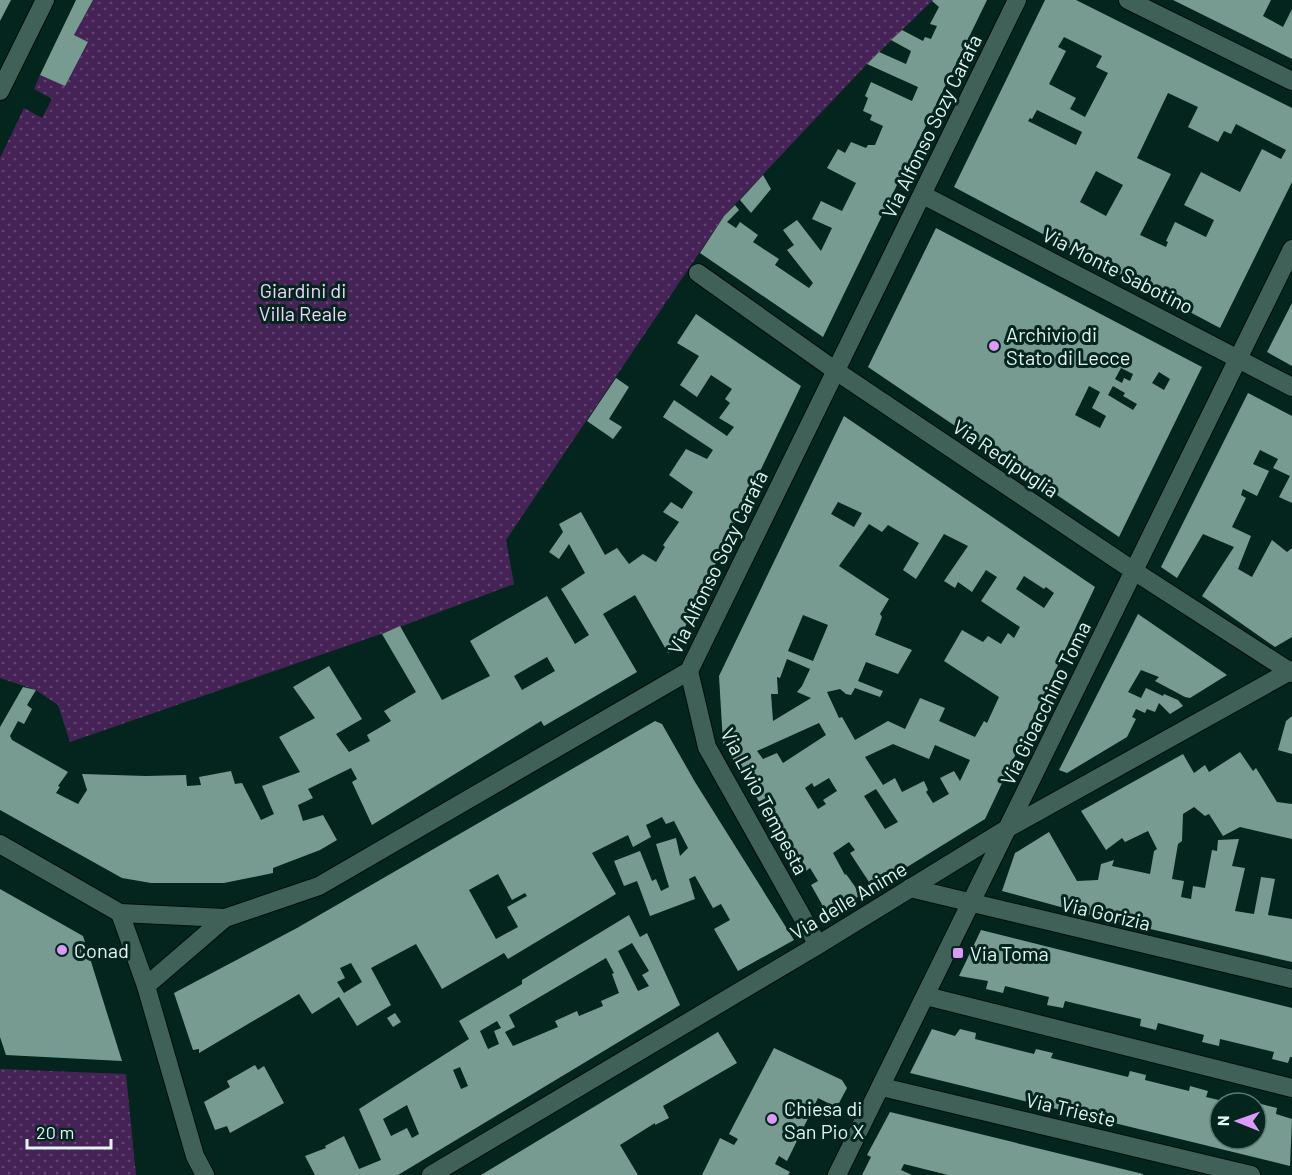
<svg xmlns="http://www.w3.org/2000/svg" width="1292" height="1175" font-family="Barlow,sans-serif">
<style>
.park{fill:url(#park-dots)}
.building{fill:#789b91;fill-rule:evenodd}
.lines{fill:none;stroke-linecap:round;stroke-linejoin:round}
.street-casing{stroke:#000d08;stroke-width:20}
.street{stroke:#406158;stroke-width:18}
.poi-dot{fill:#d99af8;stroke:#03251e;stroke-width:2}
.labels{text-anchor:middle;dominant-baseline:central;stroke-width:6;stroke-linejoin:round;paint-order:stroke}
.street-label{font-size:20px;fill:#e3f5f0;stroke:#03251e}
.park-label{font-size:20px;fill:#efd8fb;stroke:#03251e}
.poi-label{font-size:20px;fill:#e3f5f0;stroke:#03251e;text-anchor:start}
</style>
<defs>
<pattern id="park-dots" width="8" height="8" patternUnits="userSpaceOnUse" patternTransform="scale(1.5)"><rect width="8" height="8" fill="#462356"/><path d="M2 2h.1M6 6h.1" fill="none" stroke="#61446f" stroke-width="1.8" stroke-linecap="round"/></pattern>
</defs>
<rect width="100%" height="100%" fill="#03251e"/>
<!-- park -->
<g class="park">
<polygon points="93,0 933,0 867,64 724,216 506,540 514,584 381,634 70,742 58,705 36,690 0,678 0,158 24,108 42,118 52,99 34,89 40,75 65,85 88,43 74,35"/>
<polygon points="0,1069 126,1074 136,1175 0,1175"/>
</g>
<!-- building -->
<g class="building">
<polygon points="0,0 11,0 0,21"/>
<polygon points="76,0 93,0 74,35 88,42 65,86 40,75"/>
<polygon points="933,0 987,0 823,337 700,253 724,216 735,205 739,210 727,222 736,228 740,222 758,235 753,242 779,259 775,265 809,288 813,283 787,250 794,245 783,230 797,220 821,251 832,228 812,219 821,201 842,211 856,183 827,168 838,149 845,153 851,142 866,148 868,145 875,145 883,126 870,120 872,115 863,111 868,98 865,96 871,82 912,101 918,87 867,64 879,52 906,64 911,51 891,40 902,30 923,41 925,37 931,39 937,26 930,24 939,7 932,1"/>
<path d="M 1045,0 L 1076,0 L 1292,108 L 1292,182 L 1220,328 L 954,187 ZM 1064,37 L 1102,56 L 1096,67 L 1108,73 L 1085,117 L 1070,109 L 1076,98 L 1049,84 L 1066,51 L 1058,47 ZM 1168,93 L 1198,107 L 1188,127 L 1218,142 L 1224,131 L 1231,134 L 1236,124 L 1286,150 L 1281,159 L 1262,149 L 1240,192 L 1201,172 L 1184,205 L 1214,220 L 1206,237 L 1175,222 L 1166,241 L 1168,242 L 1166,247 L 1140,235 L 1171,174 L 1137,158 ZM 1037,110 L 1082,132 L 1076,145 L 1028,121 L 1030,118 L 1032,119 ZM 1096,171 L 1123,185 L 1106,216 L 1080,202 Z"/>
<polygon points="1173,0 1271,0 1263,16 1283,27 1292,9 1292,59"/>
<polygon points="763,175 771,189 751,213 740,200"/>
<path d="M 936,228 L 1202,367 L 1119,537 L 868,367 ZM 1121,368 L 1133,374 L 1130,381 L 1124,378 L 1122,383 L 1115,379 ZM 1159,372 L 1170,379 L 1164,390 L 1152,383 ZM 1089,386 L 1100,392 L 1092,408 L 1106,416 L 1100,428 L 1075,415 ZM 1113,386 L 1125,393 L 1123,396 L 1137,404 L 1133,410 L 1108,395 Z"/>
<polygon points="1292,303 1292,366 1267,352"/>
<path d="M 696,314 L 801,386 L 674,650 L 668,653 L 635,595 L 603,614 L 637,672 L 544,726 L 541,721 L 372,825 L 352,782 L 357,779 L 351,768 L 308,789 L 313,798 L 298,805 L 303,821 L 323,815 L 337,840 L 320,850 L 273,868 L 273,873 L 224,883 L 151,883 L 122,878 L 0,810 L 0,727 L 23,687 L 36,690 L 27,705 L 32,709 L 24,724 L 18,721 L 10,736 L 12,740 L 68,772 L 58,786 L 60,787 L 56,793 L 78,804 L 87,790 L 82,774 L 146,776 L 186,775 L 187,786 L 201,785 L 199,777 L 231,771 L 235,784 L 242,783 L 261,820 L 274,814 L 262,786 L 300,772 L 279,737 L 315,718 L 293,687 L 329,666 L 362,719 L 336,734 L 349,752 L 370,741 L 367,735 L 391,721 L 384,711 L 416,692 L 382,634 L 400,626 L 442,700 L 490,676 L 470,641 L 547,596 L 575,644 L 589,635 L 561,589 L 585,573 L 569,544 L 559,559 L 549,552 L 563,532 L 559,524 L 581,512 L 605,555 L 617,548 L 629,564 L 643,554 L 656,562 L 665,547 L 663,545 L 679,522 L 663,512 L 671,502 L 682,509 L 693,492 L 669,475 L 686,449 L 707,459 L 713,450 L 663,417 L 674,400 L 727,436 L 734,427 L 719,418 L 730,403 L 725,399 L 732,389 L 711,375 L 697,397 L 680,385 L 699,356 L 677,343 ZM 547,657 L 555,671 L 522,690 L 514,676 Z"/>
<polygon points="616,378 629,387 609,419 622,427 613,439 587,421"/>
<polygon points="1248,393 1292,416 1292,503 1279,497 1290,476 1273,468 1278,459 1260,450 1253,464 1269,471 1257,496 1243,489 1241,495 1246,498 1232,527 1251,536 1238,569 1252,577 1272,540 1287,552 1292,548 1292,637 1275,647 1202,596 1234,547 1203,534 1177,578 1161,567"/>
<path d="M 844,416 L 1095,587 L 985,819 L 873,888 L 850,853 L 855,850 L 849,842 L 833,853 L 845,875 L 846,874 L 861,895 L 828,915 L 811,885 L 818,881 L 810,868 L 803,873 L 723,743 L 719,676 ZM 838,502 L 862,513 L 854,527 L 831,514 ZM 869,524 L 882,532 L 888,525 L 919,543 L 903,570 L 916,579 L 944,534 L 968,546 L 944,581 L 955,588 L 958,582 L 972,592 L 986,570 L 997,577 L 981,601 L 1020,627 L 1014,638 L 1008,633 L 1001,644 L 988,636 L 983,642 L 962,630 L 944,661 L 999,697 L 987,723 L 984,721 L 975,737 L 939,721 L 945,708 L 920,698 L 905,729 L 888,721 L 855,740 L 842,717 L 839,718 L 827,692 L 840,689 L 846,694 L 851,695 L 855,688 L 880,697 L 883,691 L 858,681 L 866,662 L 898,674 L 912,650 L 875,635 L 882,617 L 880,614 L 889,599 L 839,566 ZM 1024,576 L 1044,589 L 1046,587 L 1054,593 L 1044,608 L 1016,589 ZM 803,615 L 828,625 L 813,661 L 788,651 ZM 787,659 L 810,669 L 802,686 L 797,692 L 811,698 L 773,721 L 771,694 L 778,694 L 777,677 L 780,678 ZM 819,723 L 826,735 L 783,763 L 777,753 L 763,759 L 757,751 ZM 893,744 L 929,759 L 935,745 L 970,760 L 960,781 L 954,771 L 940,778 L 949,794 L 933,803 L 926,792 L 928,790 L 924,781 L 902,792 L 895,778 L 883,785 L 865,757 ZM 829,778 L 837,791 L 823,800 L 826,804 L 818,809 L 805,788 L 812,783 L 814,787 ZM 876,789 L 898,822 L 885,829 L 864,796 Z"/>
<polygon points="1138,614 1227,675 1190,698 1185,697 1155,681 1159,677 1141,670 1128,692 1141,698 1146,688 1163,696 1164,694 1178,700 1183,706 1170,714 1159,703 1155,712 1147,709 1145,713 1136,709 1132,717 1136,719 1127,737 1067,773 1059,770"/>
<polygon points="1292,716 1292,754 1278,750 1286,721"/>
<path d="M 655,721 L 662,724 L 695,782 L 794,940 L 738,971 L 714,929 L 730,920 L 721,904 L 713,908 L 695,876 L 689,879 L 695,899 L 650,916 L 637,881 L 624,886 L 614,861 L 640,851 L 652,881 L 656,879 L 661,891 L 669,887 L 656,844 L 676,838 L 680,856 L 688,848 L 674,821 L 666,824 L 662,817 L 646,825 L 651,837 L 633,847 L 628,835 L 592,853 L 616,894 L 508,959 L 504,953 L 442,989 L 416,944 L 371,968 L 391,1005 L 357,1026 L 339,997 L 312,1014 L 299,994 L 199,1053 L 199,1049 L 193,1050 L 174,993 L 297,928 ZM 498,874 L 512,900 L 525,893 L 527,896 L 507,907 L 518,927 L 496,939 L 469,890 ZM 351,963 L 362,982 L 344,993 L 337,982 L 345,978 L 340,968 Z"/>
<polygon points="1240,752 1253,771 1256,768 1277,802 1292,804 1292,839 1240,827 1223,836 1209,814 1205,816 1194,807 1183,814 1182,841 1178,844 1172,879 1184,881 1181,897 1191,899 1193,886 1205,888 1212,850 1217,851 1218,840 1239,839 1232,866 1245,868 1235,911 1254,914 1261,877 1275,879 1268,915 1292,919 1292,962 1090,915 1002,891 1015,853 1049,832 1077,881 1098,880 1101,864 1114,860 1112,866 1150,874 1154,851 1157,849 1148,831 1125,842 1122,838 1106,850 1081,811 1183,754 1194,773 1205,765 1209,772"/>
<polygon points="0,889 83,936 122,1061 6,1055 0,1037"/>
<path d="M 629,915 L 640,937 L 647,933 L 680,1005 L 398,1175 L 315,1175 L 305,1156 L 326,1148 L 325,1146 L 344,1136 L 359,1169 L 381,1160 L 359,1109 L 469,1039 L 459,1021 L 522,984 L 522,980 ZM 632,943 L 649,971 L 642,975 L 649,986 L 638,991 L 618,951 ZM 606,958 L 614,973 L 612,974 L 619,993 L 601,1001 L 603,1006 L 579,1016 L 577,1011 L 555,1021 L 558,1027 L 513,1046 L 505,1032 L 515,1027 L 509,1015 ZM 497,1021 L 501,1028 L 494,1031 L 499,1044 L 488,1049 L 480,1031 ZM 460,1067 L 468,1086 L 461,1089 L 453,1070 ZM 407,1105 L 419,1134 L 412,1138 L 407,1128 L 391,1136 L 383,1119 Z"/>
<polygon points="981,930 1292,1008 1292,1057 1290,1057 1288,1063 1272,1059 1274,1052 1220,1039 1219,1046 1202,1042 1204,1035 1158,1023 1156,1030 1140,1026 1141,1019 1065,1001 1063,1008 1047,1005 1049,997 1005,986 1003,993 986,989 988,981 959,976"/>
<polygon points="395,1013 401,1022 393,1027 387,1018"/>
<polygon points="932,1029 955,1036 960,1029 976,1033 975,1039 1034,1054 1036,1049 1053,1053 1051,1058 1128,1077 1130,1071 1146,1075 1145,1080 1189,1091 1190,1086 1208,1091 1206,1097 1227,1102 1220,1103 1220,1139 1256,1139 1256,1109 1260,1110 1261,1104 1277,1108 1276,1114 1292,1119 1290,1166 910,1073"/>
<polygon points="718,1032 737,1063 663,1106 669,1118 655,1125 655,1123 620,1145 638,1175 481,1175"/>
<polygon points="774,1048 842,1080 847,1088 839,1103 832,1105 818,1098 787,1161 779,1156 775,1164 790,1172 788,1175 702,1175 720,1138 734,1145 738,1139 729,1134"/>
<polygon points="255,1065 258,1070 264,1066 284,1103 230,1133 227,1126 215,1130 204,1102 230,1087 227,1081"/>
<polygon points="890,1112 1143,1174 1143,1175 948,1175 904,1164 901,1170 912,1175 862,1175 871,1157 867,1155"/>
</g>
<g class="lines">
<!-- street casing -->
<g class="street-casing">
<g id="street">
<polyline points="1128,0 1292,81"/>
<polyline points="0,91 45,0"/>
<polyline points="923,195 1292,387"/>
<polyline points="698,273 836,371 1134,571 1292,673"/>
<polyline points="689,671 707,747 818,945"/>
<polyline points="0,844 120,913 225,918 319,886 689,671 1017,0"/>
<polyline points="910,888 1292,979"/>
<polyline points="120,913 146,986 195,1156 205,1175"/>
<polyline points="146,986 225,918"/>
<polyline points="926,996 1292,1088"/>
<polyline points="882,1087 1251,1175"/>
<polyline points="431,1175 818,945 1010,827 1292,670"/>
<polyline points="837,1175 1292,249"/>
</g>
</g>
<!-- street -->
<use href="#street" class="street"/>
</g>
<!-- markers -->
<g class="poi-dot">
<circle cx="994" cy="346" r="6"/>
<circle cx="62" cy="950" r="6"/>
<rect x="952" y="947" width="12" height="12" rx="3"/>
<circle cx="772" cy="1119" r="6"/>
</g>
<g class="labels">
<!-- street labels -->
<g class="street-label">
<text transform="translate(931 126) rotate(-64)">Via Alfonso Sozy Carafa</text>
<text transform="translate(1118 270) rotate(27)">Via Monte Sabotino</text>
<text transform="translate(1006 458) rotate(34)">Via Redipuglia</text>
<text transform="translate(717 562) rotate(-64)">Via Alfonso Sozy Carafa</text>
<text transform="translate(1045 703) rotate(-64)">Via Gioacchino Toma</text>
<text transform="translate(765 801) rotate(62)">Via Livio Tempesta</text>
<text transform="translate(848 900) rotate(-31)">Via delle Anime</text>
<text transform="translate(1106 913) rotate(13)">Via Gorizia</text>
<text transform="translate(1071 1109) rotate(13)">Via Trieste</text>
</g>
<!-- park labels -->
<g class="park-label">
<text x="303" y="290">Giardini di<tspan x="303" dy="23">Villa Reale</tspan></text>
</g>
<!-- poi labels -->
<g class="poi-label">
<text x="1006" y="334">Archivio di<tspan x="1006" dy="23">Stato di Lecce</tspan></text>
<text x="74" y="950">Conad</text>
<text x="970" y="953">Via Toma</text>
<text x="784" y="1108">Chiesa di<tspan x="784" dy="23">San Pio X</tspan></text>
</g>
</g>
<!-- north arrow -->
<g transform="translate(1238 1121) rotate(271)"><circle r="28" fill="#03251e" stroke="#5d7872" stroke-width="1.5"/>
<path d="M0-4.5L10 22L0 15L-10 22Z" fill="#d99af8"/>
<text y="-9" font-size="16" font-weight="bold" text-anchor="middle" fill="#e3f5f0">N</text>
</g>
<!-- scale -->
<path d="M27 1139v9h84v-9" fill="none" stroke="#e3f5f0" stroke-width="3"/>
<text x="36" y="1139" font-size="18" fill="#e3f5f0" stroke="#03251e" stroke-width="4.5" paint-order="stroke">20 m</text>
</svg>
